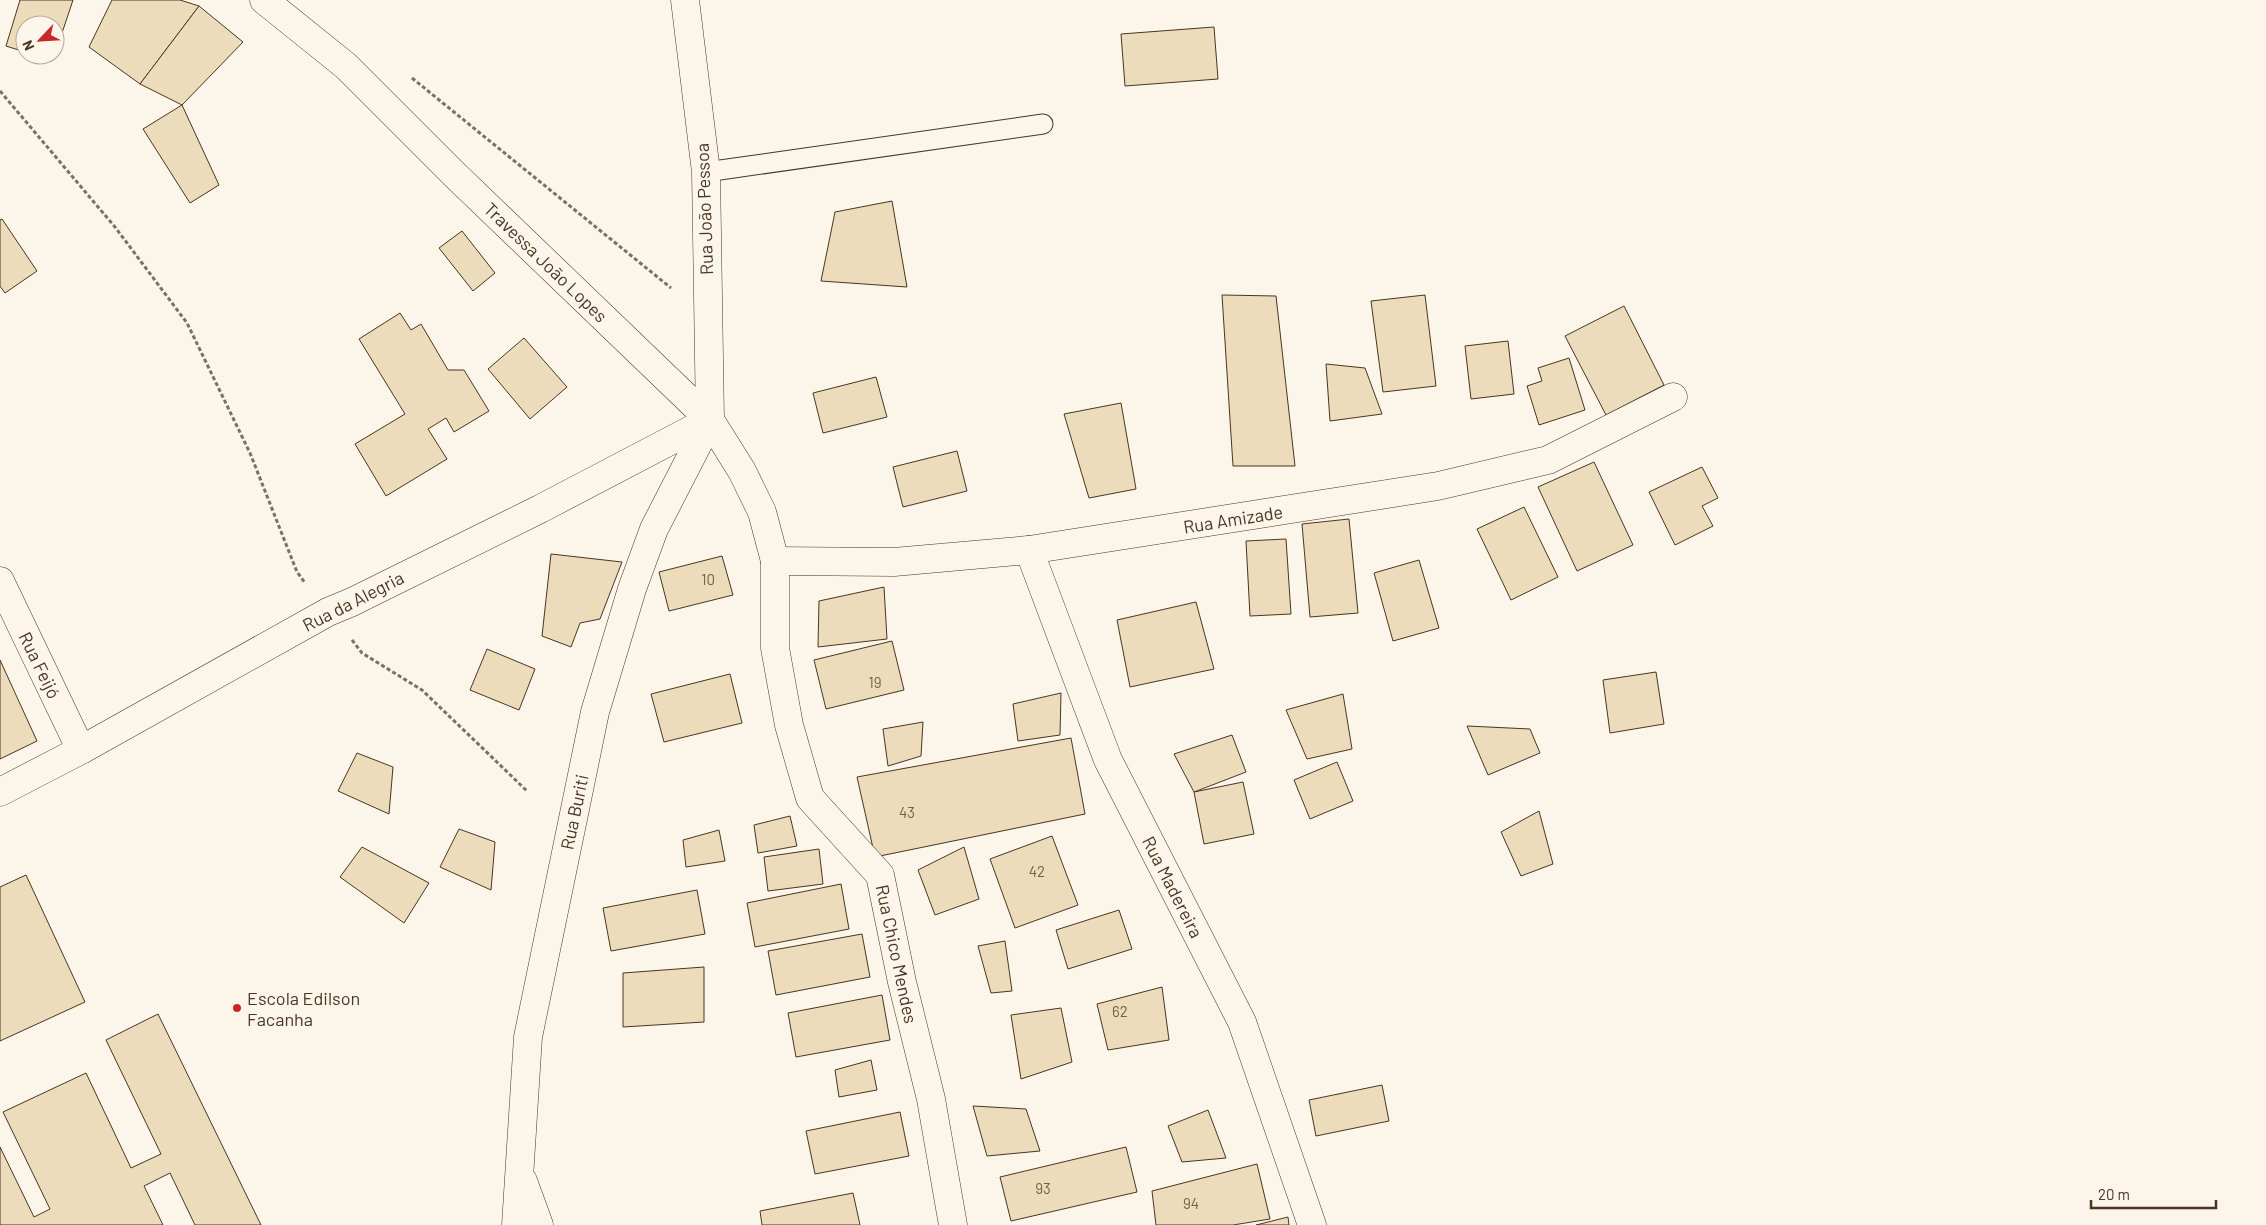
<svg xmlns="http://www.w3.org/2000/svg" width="2266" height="1225" font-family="Barlow,sans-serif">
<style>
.building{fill:#ecdcbc;stroke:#4a3520}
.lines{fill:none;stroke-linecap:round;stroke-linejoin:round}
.service-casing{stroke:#4a3520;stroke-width:21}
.minor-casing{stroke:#4a3520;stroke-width:29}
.path{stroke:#7f6f5c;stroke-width:3;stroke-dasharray:4 2.5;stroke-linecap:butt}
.service{stroke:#fbf6e9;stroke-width:19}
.minor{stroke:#fbf6e9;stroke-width:28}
.poi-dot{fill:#c62828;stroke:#fbf6e9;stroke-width:2}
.labels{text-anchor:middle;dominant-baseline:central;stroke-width:4;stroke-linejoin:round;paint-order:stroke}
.number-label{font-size:15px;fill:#725f47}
.street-label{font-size:18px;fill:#4a3520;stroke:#fbf6e9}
.poi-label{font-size:18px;fill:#4a3520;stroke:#fbf6e9;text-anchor:start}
</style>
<rect width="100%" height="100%" fill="#fbf6e9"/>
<!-- building -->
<g class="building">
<polygon points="20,0 73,0 55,54 55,25 25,25 25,52 6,46"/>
<polygon points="112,0 180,0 199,6 140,84 89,47"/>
<polygon points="199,6 243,42 182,105 140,84"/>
<polygon points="1214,27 1218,79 1125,86 1121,34"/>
<polygon points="34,55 55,55 52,61"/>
<polygon points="182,105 219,185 190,203 143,129"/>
<polygon points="892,201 907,287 821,281 835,212"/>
<polygon points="2,219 37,271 5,293 0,286 0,220"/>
<polygon points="462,231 495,273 473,291 439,248"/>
<polygon points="1222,295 1276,296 1295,466 1233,466"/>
<polygon points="1425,295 1436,386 1383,392 1371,301"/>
<polygon points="1624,306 1664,385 1606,415 1565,336"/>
<polygon points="400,313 411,330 421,324 448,370 464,370 489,411 454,432 446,418 428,429 447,459 386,496 355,444 405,414 359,339"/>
<polygon points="524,338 567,387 530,419 488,369"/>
<polygon points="1508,341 1514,394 1471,399 1465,346"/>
<polygon points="1569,358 1585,410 1539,425 1527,386 1542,381 1538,368"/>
<polygon points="1326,364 1365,368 1382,414 1330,421"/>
<polygon points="876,377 887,417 823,433 813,393"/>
<polygon points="1121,403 1136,489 1089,498 1064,414"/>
<polygon points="957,451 967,491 903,507 893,467"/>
<polygon points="1594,462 1633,545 1577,571 1538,487"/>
<polygon points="1702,467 1718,498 1702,506 1713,526 1675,545 1649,492"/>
<polygon points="1524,507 1558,577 1511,600 1477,529"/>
<polygon points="1349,519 1358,613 1310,617 1302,524"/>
<polygon points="1286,539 1291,614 1250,616 1246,541"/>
<polygon points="551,554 622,562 600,619 580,623 571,647 542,636"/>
<polygon points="722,556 733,595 669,611 659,572"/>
<polygon points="1419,560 1439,628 1393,641 1374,573"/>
<polygon points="884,587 887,639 818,647 819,601"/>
<polygon points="1196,602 1214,669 1130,687 1117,620"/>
<polygon points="892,641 904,690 826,709 814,660"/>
<polygon points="487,649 535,669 519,710 470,690"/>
<polygon points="0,660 37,741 0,759"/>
<polygon points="1656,672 1664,724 1610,733 1603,680"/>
<polygon points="730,674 742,723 664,742 651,694"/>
<polygon points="1061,693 1060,735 1018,741 1013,704"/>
<polygon points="1343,694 1352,749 1307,759 1286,710"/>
<polygon points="923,722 921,756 888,766 883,729"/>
<polygon points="1467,726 1530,729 1540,753 1488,775"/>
<polygon points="1232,735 1246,772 1194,792 1174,754"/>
<polygon points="1071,738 1085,814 875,857 857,777"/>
<polygon points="357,753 393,767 389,814 338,791"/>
<polygon points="1337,762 1353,801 1310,819 1294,780"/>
<polygon points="1243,782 1254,834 1204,844 1194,792"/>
<polygon points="1539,811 1553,864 1521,876 1501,832"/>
<polygon points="790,816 797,846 758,853 754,825"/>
<polygon points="459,829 495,842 491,890 440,867"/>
<polygon points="719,830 725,861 686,867 683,840"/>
<polygon points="1052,836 1078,905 1015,928 990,859"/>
<polygon points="362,847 429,883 404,923 340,877"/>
<polygon points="964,847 979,899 935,915 918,870"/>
<polygon points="819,849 823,884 768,891 764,857"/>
<polygon points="26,875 85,1002 0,1041 0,887"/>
<polygon points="841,884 849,929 755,947 747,903"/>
<polygon points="697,890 705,934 611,951 603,908"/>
<polygon points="1119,910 1132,949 1068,969 1056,930"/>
<polygon points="862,934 870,977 776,995 768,951"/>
<polygon points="1005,941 1012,991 991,993 978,946"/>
<polygon points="704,967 704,1022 623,1027 623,973"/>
<polygon points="1162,987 1169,1040 1108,1050 1097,1004"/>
<polygon points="882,995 890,1040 796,1057 788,1013"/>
<polygon points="1061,1008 1072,1062 1021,1079 1011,1015"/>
<polygon points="158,1014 261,1225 195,1225 170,1173 144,1186 163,1225 0,1225 0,1147 34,1217 50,1209 3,1112 86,1073 131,1168 161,1154 106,1040"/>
<polygon points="871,1060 877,1090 839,1097 835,1070"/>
<polygon points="1382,1085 1389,1121 1316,1136 1309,1100"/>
<polygon points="973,1106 1026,1109 1040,1151 987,1156"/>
<polygon points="1208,1110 1226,1158 1182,1162 1168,1126"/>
<polygon points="900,1112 909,1156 815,1174 806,1131"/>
<polygon points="1126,1147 1137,1192 1011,1221 1000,1177"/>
<polygon points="1257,1164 1270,1219 1233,1225 1156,1225 1152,1191"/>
<polygon points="853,1193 860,1225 762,1225 760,1211"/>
<polygon points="1288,1217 1289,1225 1256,1225"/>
</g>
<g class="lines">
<!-- service casing -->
<g class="service-casing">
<polyline id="service" points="706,172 1043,124"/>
</g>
<!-- minor casing -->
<g class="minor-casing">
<g id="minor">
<polyline points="264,0 346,66 454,174 710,420 742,471 762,512 775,561 775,648 789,725 810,798 880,875 902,982 931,1099 953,1225"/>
<polyline points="1029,550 1108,760 1242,1022 1312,1225"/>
<polyline points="775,561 894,562 1029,550 1438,486 1548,460 1673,397"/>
<polyline points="0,581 81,750"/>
<polyline points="0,792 81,750 328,612 352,602 540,509 710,420"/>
<polyline points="523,1181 539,1225"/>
<polyline points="516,1225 528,1037 595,712 632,589 654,529 710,420 706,172 685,0"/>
</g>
</g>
<!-- path -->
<g class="path">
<polyline points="412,78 671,288"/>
<polyline points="0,91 115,227 187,323 250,453 297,572 305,583"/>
<polyline points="352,640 362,653 422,690 527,791"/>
</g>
<!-- service -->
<use href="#service" class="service"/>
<!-- minor -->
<use href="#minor" class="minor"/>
</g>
<!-- markers -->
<circle class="poi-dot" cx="237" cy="1008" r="5"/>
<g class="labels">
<!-- number labels -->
<g class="number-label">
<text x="708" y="579">10</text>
<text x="875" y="682">19</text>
<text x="907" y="812">43</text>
<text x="1037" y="871">42</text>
<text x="1120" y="1011">62</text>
<text x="1043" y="1188">93</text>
<text x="1191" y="1203">94</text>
</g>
<!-- street labels -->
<g class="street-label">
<text transform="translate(704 209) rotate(-92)">Rua João Pessoa</text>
<text transform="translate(546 262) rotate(44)">Travessa João Lopes</text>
<text transform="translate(1233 519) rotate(-9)">Rua Amizade</text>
<text transform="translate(353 601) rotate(-27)">Rua da Alegria</text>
<text transform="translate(40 665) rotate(64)">Rua Feijó</text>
<text transform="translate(574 812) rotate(-78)">Rua Buriti</text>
<text transform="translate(1173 887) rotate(63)">Rua Madereira</text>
<text transform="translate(897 954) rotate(78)">Rua Chico Mendes</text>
</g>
<!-- poi labels -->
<g class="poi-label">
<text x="247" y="998">Escola Edilson<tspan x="247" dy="21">Facanha</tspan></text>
</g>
</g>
<!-- north arrow -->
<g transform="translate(40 40) rotate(245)"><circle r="24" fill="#fbf6e9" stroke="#b4a999"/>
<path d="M0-4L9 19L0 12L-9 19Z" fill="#c62828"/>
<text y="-8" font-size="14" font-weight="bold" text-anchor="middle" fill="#4a3520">N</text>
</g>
<!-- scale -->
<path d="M2091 1200v8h125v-8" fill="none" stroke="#4a3520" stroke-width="2.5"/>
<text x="2098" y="1200" font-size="15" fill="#4a3520" stroke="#fbf6e9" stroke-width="4" paint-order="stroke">20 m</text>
</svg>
